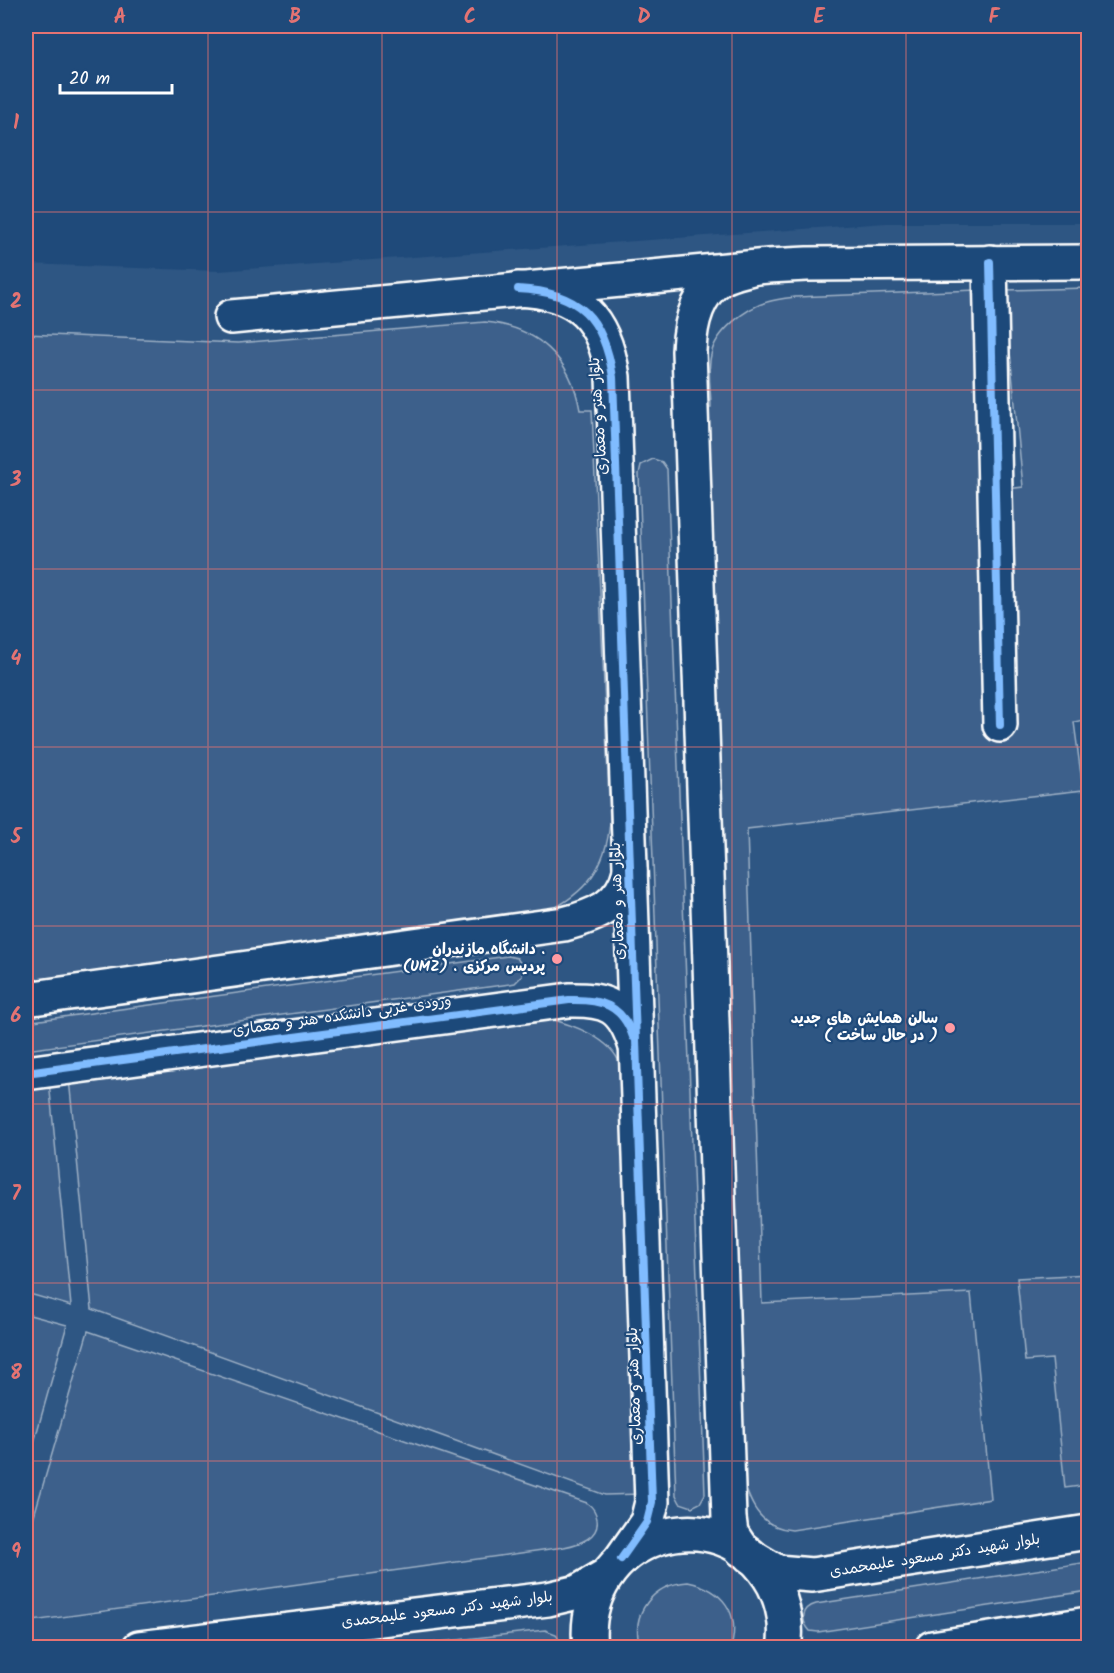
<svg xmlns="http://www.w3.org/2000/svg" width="1114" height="1673" font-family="Kalam,'Playpen Sans Arabic',sans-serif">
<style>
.built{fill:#2e5683}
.green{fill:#3c618b;stroke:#9eb0c5;stroke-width:1.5}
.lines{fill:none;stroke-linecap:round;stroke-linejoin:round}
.minor-casing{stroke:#fff;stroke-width:38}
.major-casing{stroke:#fff;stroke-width:38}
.minor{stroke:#1f4a7a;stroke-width:33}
.major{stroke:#1f4a7a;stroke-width:33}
.cycleway-casing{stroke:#1f4a7a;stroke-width:11}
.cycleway{stroke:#80bcff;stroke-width:8}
.grid{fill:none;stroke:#e47373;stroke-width:1.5;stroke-opacity:0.55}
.poi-dot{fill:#ff9aa2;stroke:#1f4a7a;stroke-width:2}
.labels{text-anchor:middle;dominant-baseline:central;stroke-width:4.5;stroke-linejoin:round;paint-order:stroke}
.street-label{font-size:15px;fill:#fff;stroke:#1f4a7a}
.poi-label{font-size:15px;font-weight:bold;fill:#fff;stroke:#1f4a7a;text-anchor:end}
.neatline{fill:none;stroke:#e47373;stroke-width:2}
.grid-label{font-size:20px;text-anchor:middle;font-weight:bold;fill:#e47373}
</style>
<rect width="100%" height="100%" fill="#1f4a7a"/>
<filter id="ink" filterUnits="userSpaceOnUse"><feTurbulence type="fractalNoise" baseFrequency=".0167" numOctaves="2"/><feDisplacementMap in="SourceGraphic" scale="12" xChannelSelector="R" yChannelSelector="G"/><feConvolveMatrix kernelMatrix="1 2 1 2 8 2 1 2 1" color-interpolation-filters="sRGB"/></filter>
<g filter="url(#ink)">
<!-- built -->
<polygon class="built" points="886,223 1088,223 1088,1647 26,1648 26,264 219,271"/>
<!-- green -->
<g class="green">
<path d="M 1088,288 L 1088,719 L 1074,722 L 1083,790 L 747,829 L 762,1303 L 971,1293 L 991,1499 L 792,1530 C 754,1527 748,1495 738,1465 L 704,407 L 711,407 C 711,390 707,372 711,355 C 715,332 746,308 767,302 C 776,299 786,298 795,297 L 977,290 L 982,680 L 991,681 L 1007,489 L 1023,487 L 1004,290 Z"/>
<path d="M 485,322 C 537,327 571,358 580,410 L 592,410 L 610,822 C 606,868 586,893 545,913 L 26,985 L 26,334 L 238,343 Z"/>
<polygon points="653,459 662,462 667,469 705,1494 700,1503 692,1507 680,1503 676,1495 639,474 641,465"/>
<polygon points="508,956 517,958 523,967 522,976 515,983 510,984 26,1050 26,1022"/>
<path d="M 546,1018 C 571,1024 612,1038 620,1065 L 641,1494 L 605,1495 L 92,1309 L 69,1079 Z"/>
<polygon points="49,1081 71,1306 26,1293 26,1084"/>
<polygon points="1088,1274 1088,1485 1065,1488 1052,1359 1025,1361 1017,1278"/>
<polygon points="26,1314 67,1325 26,1471"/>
<path d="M 88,1331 L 587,1503 C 593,1507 596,1512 597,1519 C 600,1538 579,1544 564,1547 L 26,1622 L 26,1543 Z"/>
<path d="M 1088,1562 L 1088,1591 L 818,1632 L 810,1631 C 800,1620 802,1608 816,1604 Z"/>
<path d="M 688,1582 C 722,1589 741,1613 731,1647 L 640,1647 C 630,1613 653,1584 688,1582 Z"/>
<polygon points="545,1630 556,1634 560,1642 559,1647 395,1647"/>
<polygon points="1088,1637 1088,1647 1018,1647"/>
</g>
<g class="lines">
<!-- minor casing -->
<g class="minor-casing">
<g id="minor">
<polyline points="990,262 1000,725"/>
<path d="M 518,289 C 580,292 604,318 613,377 L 652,1502 L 647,1522 L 621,1559"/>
<polyline points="231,317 768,266 807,264 1088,262"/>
<path d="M 26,999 L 564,924 C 595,916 622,906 630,871"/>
<path d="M 26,1073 L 569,1000 C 607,999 623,1006 635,1044"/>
<path d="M 742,1550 L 731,1533 L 729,1518 L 689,351 C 690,324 696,295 720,279 C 730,273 742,271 752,268"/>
</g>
</g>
<!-- major casing -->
<g class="major-casing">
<g id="major">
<polyline points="750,1556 777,1572 812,1575 1088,1532"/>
<polyline points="139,1648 548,1599 578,1592 607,1575"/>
<path d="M 590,1648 C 577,1536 721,1488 774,1585 C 783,1603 788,1627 784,1648"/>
<polyline points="932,1648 1088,1624"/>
</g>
</g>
<!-- minor -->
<use href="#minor" class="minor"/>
<!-- major -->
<use href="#major" class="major"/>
<!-- cycleway casing -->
<g class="cycleway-casing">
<g id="cycleway">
<polyline points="990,262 1000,725"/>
<path d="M 518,289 C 580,292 604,318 613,377 L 652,1502 L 647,1522 L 621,1559"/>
<path d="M 26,1073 L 569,1000 C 600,999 622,1004 633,1037"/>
</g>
</g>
<!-- cycleway -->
<use href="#cycleway" class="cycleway"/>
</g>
</g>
<!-- grid -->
<path class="grid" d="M 208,26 L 208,1648M 382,26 L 382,1648M 557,26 L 557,1648M 732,26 L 732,1648M 906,26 L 906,1648M 26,212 L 1088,212M 26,390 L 1088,390M 26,569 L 1088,569M 26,747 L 1088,747M 26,926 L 1088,926M 26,1104 L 1088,1104M 26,1283 L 1088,1283M 26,1461 L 1088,1461"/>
<!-- markers -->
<g class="poi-dot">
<circle cx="557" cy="959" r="6"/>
<circle cx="950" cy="1028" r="6"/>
</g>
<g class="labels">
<!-- street labels -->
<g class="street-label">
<text transform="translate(599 416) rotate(-94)">بلوار هنر و معماری</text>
<text transform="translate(618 901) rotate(-92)">بلوار هنر و معماری</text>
<text transform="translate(342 1016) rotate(-8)">ورودی غربی دانشکده هنر و معماری</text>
<text transform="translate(635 1386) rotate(-92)">بلوار هنر و معماری</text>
<text transform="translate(935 1556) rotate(-9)">بلوار شهید دکتر مسعود علیمحمدی</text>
<text transform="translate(447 1610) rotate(-7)">بلوار شهید دکتر مسعود علیمحمدی</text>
</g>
<!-- poi labels -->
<g class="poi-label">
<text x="545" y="950">دانشگاه مازندران .<tspan x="545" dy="17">(UMZ) . پردیس مرکزی</tspan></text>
<text x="938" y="1019">سالن همایش های جدید<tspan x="938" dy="17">( در حال ساخت )</tspan></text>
</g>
</g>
<!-- margin -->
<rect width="1114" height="1673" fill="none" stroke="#1f4a7a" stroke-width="66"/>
<!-- scale -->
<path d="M60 84v9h112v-9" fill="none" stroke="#ffffff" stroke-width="3"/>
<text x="69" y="84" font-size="18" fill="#ffffff" stroke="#1f4a7a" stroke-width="4.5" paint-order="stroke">20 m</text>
<rect x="33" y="33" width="1048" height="1607" class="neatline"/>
<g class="grid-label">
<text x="120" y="23">A</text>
<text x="295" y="23">B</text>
<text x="470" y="23">C</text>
<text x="644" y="23">D</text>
<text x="819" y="23">E</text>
<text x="994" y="23">F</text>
<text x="16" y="129">1</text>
<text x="16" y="308">2</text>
<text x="16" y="486">3</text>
<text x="16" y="665">4</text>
<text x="16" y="843">5</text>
<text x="16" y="1022">6</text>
<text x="16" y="1200">7</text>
<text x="16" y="1379">8</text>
<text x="16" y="1558">9</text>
</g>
</svg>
